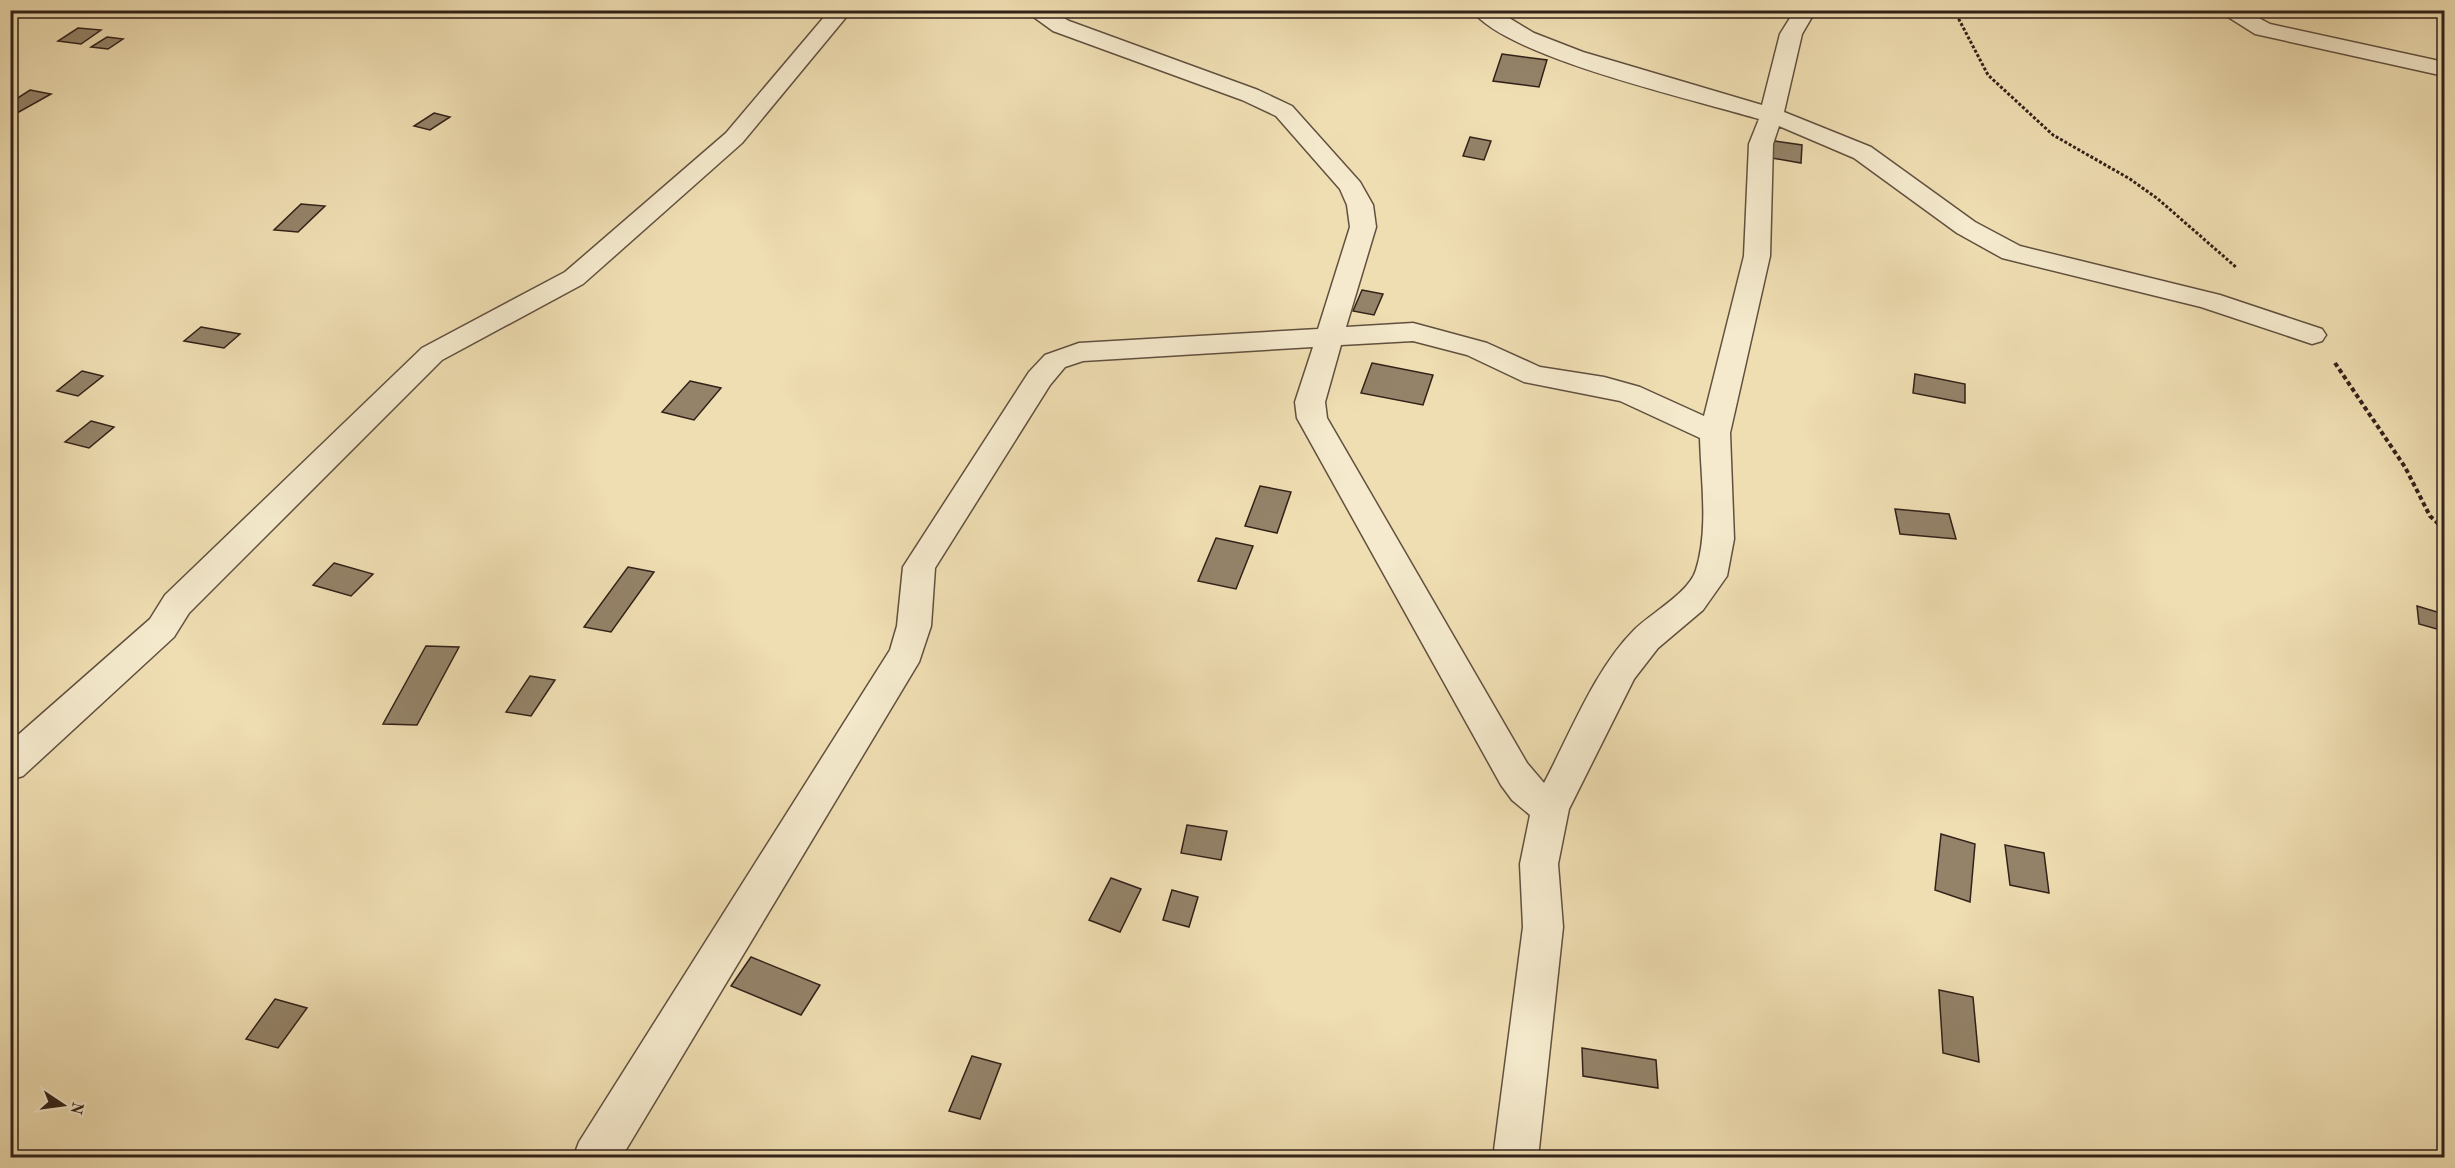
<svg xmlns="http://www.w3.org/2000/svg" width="2455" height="1168" font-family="'Old Standard TT',serif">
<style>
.building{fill:#948369;stroke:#322119;stroke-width:1.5}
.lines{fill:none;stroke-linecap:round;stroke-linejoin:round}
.minor-casing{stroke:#61503f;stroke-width:3}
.path-far1{stroke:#322119;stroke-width:3;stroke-dasharray:3 2;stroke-linecap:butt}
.path{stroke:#322119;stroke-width:4;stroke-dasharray:4.5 3;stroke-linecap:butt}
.minor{fill:#f5eacd;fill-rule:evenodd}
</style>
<rect width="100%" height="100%" fill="#efdeb2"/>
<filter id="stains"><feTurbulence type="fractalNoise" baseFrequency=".00333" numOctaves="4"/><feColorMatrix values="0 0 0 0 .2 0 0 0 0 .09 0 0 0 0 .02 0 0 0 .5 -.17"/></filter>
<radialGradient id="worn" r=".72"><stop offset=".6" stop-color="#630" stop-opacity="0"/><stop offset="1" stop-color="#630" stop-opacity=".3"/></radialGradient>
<!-- building -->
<g class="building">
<polygon points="78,28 101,30 81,44 58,41"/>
<polygon points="107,37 123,39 108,49 91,47"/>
<polygon points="1502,54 1547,60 1539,87 1493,81"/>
<polygon points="30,90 51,94 10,117 10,103"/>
<polygon points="434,113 450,117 430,130 414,126"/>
<polygon points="1470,137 1491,141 1484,160 1463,156"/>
<polygon points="1768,140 1802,145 1801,163 1766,157"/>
<polygon points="301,204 325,206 298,232 274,230"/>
<polygon points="1362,290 1383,294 1374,315 1353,311"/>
<polygon points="201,327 240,334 224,348 184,341"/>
<polygon points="1372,363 1433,375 1423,405 1361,393"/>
<polygon points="82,371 103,376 78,396 57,391"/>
<polygon points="1915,374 1965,384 1965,403 1913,393"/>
<polygon points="690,381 721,388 694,420 662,412"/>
<polygon points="91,421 114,427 89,448 65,442"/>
<polygon points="1260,486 1291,492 1277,533 1245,526"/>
<polygon points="1895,509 1949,514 1956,539 1900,534"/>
<polygon points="1216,538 1253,546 1236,589 1198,581"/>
<polygon points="334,563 373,574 351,596 313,585"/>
<polygon points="628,567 654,572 611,632 584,627"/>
<polygon points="2417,606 2444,614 2444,631 2419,624"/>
<polygon points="426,646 459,647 417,725 383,724"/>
<polygon points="530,676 555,680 531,716 506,712"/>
<polygon points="1187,825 1227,831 1221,860 1181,853"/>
<polygon points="1941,834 1975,844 1970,902 1935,890"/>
<polygon points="2005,845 2044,853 2049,893 2010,885"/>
<polygon points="1111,878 1141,889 1120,932 1089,920"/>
<polygon points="1172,890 1198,897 1189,927 1163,920"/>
<polygon points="751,957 820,985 801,1015 731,986"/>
<polygon points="1939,990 1973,997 1979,1062 1943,1053"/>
<polygon points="275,999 307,1008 278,1048 246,1039"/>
<polygon points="1582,1048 1656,1060 1658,1088 1583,1076"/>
<polygon points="972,1056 1001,1064 980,1119 949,1111"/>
</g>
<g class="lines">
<!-- minor casing -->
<g class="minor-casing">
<g id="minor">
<polygon points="830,10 852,10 742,143 583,284 442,360 189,613 174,637 23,776 10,780 10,742 150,619 165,595 422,348 565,272 726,133"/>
<path d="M 1024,10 L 1050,10 L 1069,21 L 1258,90 L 1292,106 L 1360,182 L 1373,205 L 1376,227 L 1346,327 L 1413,323 L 1487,343 L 1540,367 L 1604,377 L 1640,387 L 1704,416 L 1744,256 L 1749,144 L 1759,119 C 1700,101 1504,57 1472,10 L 1496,10 L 1534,33 L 1583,52 L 1762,105 L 1780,34 L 1795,10 L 1816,10 L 1802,34 L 1784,112 L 1871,147 L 1975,222 L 2020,246 L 2220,295 L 2322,329 L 2326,335 L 2322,341 L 2312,344 L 2201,307 L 2002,258 L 1957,233 L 1854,158 L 1779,126 L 1773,144 L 1770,256 L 1730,433 L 1734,539 L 1727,576 L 1703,610 L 1658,648 L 1634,679 L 1569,809 L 1558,864 L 1563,927 L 1538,1158 L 1493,1158 L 1523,927 L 1520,864 L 1530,815 L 1512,800 L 1501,785 L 1297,418 L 1295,402 L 1313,347 L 1083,361 L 1065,367 L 1050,385 L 935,568 L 931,626 L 919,662 L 621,1158 L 573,1158 L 579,1142 L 890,650 L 897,626 L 903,567 L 1029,372 L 1045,355 L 1079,343 L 1318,329 L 1350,227 L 1347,205 L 1340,189 L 1276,116 L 1242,100 L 1053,31 ZM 1413,341 L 1467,355 L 1524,382 L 1620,401 L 1700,438 C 1701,480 1709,529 1696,570 C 1689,593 1651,613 1634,630 C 1595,669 1570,734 1544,783 L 1527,763 L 1327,418 L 1325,402 L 1341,345 Z"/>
<polygon points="2217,10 2244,10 2270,24 2444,62 2444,76 2255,34"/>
</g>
</g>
<!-- path-far1 -->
<polyline class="path-far1" points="1954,10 1988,75 2053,135 2130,179 2158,199 2237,268"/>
<!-- path -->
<polyline class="path" points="2335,363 2405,467 2430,516 2444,529"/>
<!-- minor -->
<use href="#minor" class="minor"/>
</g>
<!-- margin -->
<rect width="2455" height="1168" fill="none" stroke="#efdeb2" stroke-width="36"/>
<rect x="12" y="12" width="2431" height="1144" fill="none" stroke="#322119" stroke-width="3"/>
<rect x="18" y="18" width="2419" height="1132" fill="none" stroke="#322119" stroke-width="1.5"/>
<!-- north arrow -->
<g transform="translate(63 1105) rotate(103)" stroke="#f5eacd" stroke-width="4.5" paint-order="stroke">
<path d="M0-4.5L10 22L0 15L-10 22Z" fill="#322119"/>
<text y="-9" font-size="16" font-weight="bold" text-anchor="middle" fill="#322119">N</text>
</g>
<rect width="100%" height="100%" filter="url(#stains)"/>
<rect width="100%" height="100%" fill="url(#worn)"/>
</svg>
